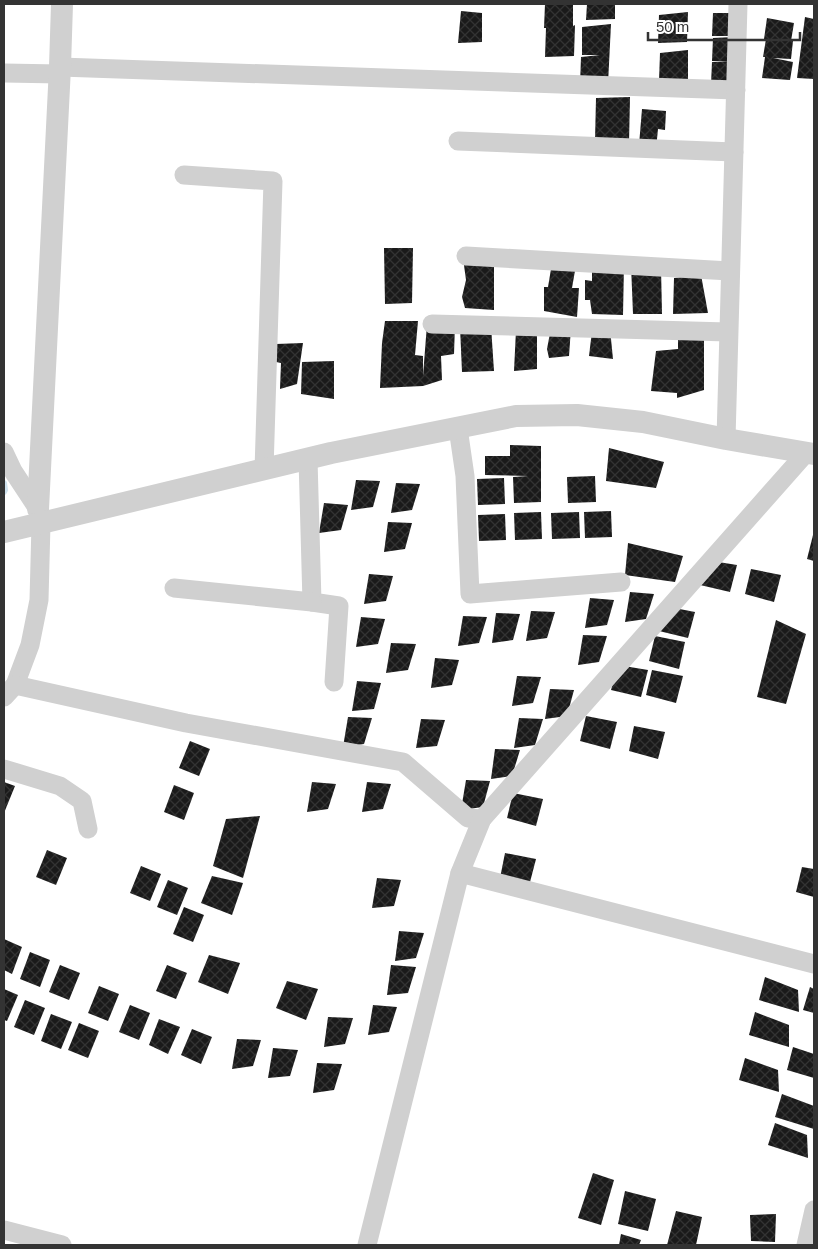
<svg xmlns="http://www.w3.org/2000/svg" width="818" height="1249" font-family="Arial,sans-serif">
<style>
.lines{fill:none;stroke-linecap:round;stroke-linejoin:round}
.stream{stroke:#cfe2ee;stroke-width:6}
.building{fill:url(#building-cross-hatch)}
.minor{stroke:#d0d0d0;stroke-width:19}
.tertiary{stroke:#d0d0d0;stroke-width:22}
</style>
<defs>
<pattern id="building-cross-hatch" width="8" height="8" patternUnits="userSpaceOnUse" patternTransform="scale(1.25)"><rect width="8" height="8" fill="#1a1a1a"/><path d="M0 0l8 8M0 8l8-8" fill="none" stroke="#333"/></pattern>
</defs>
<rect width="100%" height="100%" fill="#fff"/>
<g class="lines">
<!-- stream -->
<polyline class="stream" points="4,483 5,490 4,492"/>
</g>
<!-- building -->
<g class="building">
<polygon points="545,4 573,4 573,26 575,25 574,56 545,57 546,28 544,28"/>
<polygon points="587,4 615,4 615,19 586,20"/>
<polygon points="461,11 482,13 482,42 458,43"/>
<polygon points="688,12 687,42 658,43 659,15"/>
<polygon points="713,13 734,13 737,36 712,36"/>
<polygon points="805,17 814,19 814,59 809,59 814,59 814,79 797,78"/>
<polygon points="767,18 794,23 791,41 793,41 791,59 773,58 793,62 790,80 762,78 765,57 763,57 766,39 764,39"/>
<polygon points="611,24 608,84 580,85 581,57 600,55 582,55 582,27"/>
<polygon points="734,37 736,84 711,84 712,62 730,61 712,61 713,38"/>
<polygon points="688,50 688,80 659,81 660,53"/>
<polygon points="630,97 629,143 595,141 596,98"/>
<polygon points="642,109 666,111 665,130 658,129 656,149 639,145"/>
<polygon points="384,248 413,248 412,303 385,304"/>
<polygon points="463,258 494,262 494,310 465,308 462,297 466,280"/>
<polygon points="552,263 576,265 572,288 579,288 577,317 544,311 544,287 548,287"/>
<polygon points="624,265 623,315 592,314 590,300 585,300 585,280 592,281 592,267"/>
<polygon points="631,265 661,267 662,314 633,314"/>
<polygon points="701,275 708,313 673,314 674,278"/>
<polygon points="385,321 418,321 415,355 423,356 423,376 427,324 455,325 454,354 441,356 442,380 423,386 380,388 382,343"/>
<polygon points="491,326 494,371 462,372 460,327"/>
<polygon points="537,327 537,369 514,371 516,330"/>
<polygon points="551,328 571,328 569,356 549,358 547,349"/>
<polygon points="610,329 613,359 589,356 592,331"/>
<polygon points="704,332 704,390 677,398 677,393 651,391 656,351 678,349 678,334"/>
<polygon points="303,343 297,384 280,389 281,363 276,362 276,344"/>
<polygon points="334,361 334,399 301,394 302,362"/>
<polygon points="510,445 541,446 541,502 514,503 513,477 528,476 485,475 485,456 510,456"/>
<polygon points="609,448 664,462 656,488 606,481"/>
<polygon points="595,476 596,502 568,503 567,477"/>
<polygon points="504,478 505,504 478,505 477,479"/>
<polygon points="356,480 380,481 373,507 351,510"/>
<polygon points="396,483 420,484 412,510 391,513"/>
<polygon points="324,503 348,505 341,530 319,533"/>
<polygon points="611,511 612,537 585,538 584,512"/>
<polygon points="541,512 542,539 515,540 514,513"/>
<polygon points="579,512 580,538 552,539 551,513"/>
<polygon points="505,514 506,540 479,541 478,515"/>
<polygon points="388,522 412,523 405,549 384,552"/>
<polygon points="814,531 814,561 807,559"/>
<polygon points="628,543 683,556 675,582 625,575"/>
<polygon points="706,560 737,565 730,592 700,585"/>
<polygon points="751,569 781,575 774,602 745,594"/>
<polygon points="369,574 393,576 386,601 364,604"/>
<polygon points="630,592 654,594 646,619 625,622"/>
<polygon points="590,598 614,600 607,625 585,628"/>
<polygon points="664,606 695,612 688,638 659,631"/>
<polygon points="531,611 555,612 547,638 526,641"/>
<polygon points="496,613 520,614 513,640 492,643"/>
<polygon points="463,616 487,617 479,643 458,646"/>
<polygon points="361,617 385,619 378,644 356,647"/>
<polygon points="776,620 806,634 786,704 757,697"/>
<polygon points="583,635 607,636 599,662 578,665"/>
<polygon points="655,636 685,642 679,669 649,661"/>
<polygon points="391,643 416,644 408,670 386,673"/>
<polygon points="435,658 459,660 452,685 431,688"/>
<polygon points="618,665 648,670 641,697 611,690"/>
<polygon points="652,670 683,676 676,703 646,695"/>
<polygon points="517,676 541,677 533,703 512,706"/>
<polygon points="357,681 381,683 374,709 352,711"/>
<polygon points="550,689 574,690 567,716 545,719"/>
<polygon points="586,716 617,722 610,749 580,741"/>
<polygon points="348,717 372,718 364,744 343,747"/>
<polygon points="519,718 543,719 535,745 514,748"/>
<polygon points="421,719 445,720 437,746 416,748"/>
<polygon points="634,726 665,732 658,759 629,751"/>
<polygon points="190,741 210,749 199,776 179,768"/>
<polygon points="495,749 520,750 512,776 491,779"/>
<polygon points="466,780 490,781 483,807 461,810"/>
<polygon points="4,782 15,786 4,813"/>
<polygon points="312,782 336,784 328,809 307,812"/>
<polygon points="367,782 391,784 383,809 362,812"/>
<polygon points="174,785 194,793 184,820 164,812"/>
<polygon points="513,793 543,799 536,826 507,818"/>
<polygon points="260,816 243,878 213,866 226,819"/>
<polygon points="47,850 67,858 56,885 36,877"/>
<polygon points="505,853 536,859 529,886 500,878"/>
<polygon points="141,866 161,874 150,901 130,893"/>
<polygon points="802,867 814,869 814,897 796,892"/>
<polygon points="212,876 243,883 232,915 201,903"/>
<polygon points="377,878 401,880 394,906 372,908"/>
<polygon points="168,880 188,888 177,915 157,907"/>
<polygon points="184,907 204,915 193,942 173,934"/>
<polygon points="399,931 424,933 416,958 395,961"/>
<polygon points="4,939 22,947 12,974 4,970"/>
<polygon points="30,952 50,960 40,987 20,979"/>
<polygon points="209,955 240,963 228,994 198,982"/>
<polygon points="60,965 80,973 69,1000 49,992"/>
<polygon points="167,965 187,973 176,999 156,991"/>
<polygon points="391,965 416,967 408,993 387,995"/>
<polygon points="765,977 798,990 799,1012 759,1000"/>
<polygon points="287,981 318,989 306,1020 276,1008"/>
<polygon points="99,986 119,994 108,1021 88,1013"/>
<polygon points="810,987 814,989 814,1013 803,1010"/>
<polygon points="4,989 18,995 7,1021 4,1020"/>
<polygon points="25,1000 45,1008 34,1035 14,1027"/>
<polygon points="130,1005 150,1013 139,1040 119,1032"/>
<polygon points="373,1005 397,1007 389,1032 368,1035"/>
<polygon points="755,1012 789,1025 789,1047 749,1035"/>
<polygon points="51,1014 72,1022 61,1049 41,1041"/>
<polygon points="328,1017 353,1018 345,1044 324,1047"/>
<polygon points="159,1019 180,1027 168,1054 149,1045"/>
<polygon points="79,1023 99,1031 88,1058 68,1050"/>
<polygon points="192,1029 212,1037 201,1064 181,1055"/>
<polygon points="237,1039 261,1040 253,1066 232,1069"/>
<polygon points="793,1047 814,1054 814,1078 787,1070"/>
<polygon points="273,1048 298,1050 290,1076 268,1078"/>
<polygon points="745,1058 778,1070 779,1092 739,1080"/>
<polygon points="317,1063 342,1064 334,1090 313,1093"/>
<polygon points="782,1094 814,1106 814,1129 775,1117"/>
<polygon points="775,1123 807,1135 808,1158 768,1145"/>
<polygon points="593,1173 614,1180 601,1225 578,1218"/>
<polygon points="625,1191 656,1199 648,1231 618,1224"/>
<polygon points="676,1211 702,1217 696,1245 667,1245"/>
<polygon points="776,1214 775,1242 751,1241 750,1215"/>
<polygon points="621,1234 641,1240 639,1245 619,1245"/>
</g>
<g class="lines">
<!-- minor -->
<g class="minor">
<polyline points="60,67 736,90"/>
<polyline points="4,73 60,74"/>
<polyline points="458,141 734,152"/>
<polyline points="184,175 273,181 264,470"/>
<polyline points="466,256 730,271"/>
<polyline points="432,324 728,332"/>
<polyline points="458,428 465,476 470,594 621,582"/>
<polyline points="726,439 738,4"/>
<polyline points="4,452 13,471 38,509 41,524 39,600 30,645 15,685 4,697"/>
<polyline points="308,459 312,602 339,606 334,682"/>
<polyline points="174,588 312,602"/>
<polyline points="15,685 186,723 403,762 468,818 482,819"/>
<polyline points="4,769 60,786 82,801 88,829"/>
<polyline points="460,873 814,964"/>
<polyline points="4,1230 62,1245"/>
<polyline points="367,1245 460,873 482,819 806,453"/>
<polyline points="806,1245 814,1210"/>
</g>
<!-- tertiary -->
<g class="tertiary">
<polyline points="38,509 60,67 62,4"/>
<polyline points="4,532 331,453 516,416 577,415 643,422 726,439 814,454"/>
</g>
</g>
<!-- border -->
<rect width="818" height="1249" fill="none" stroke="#333333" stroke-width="10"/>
<!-- scale -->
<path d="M648 32v8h152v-8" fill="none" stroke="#333333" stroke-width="2.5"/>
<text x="656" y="32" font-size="15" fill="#333333" stroke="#ffffff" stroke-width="4" paint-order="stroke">50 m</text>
</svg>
